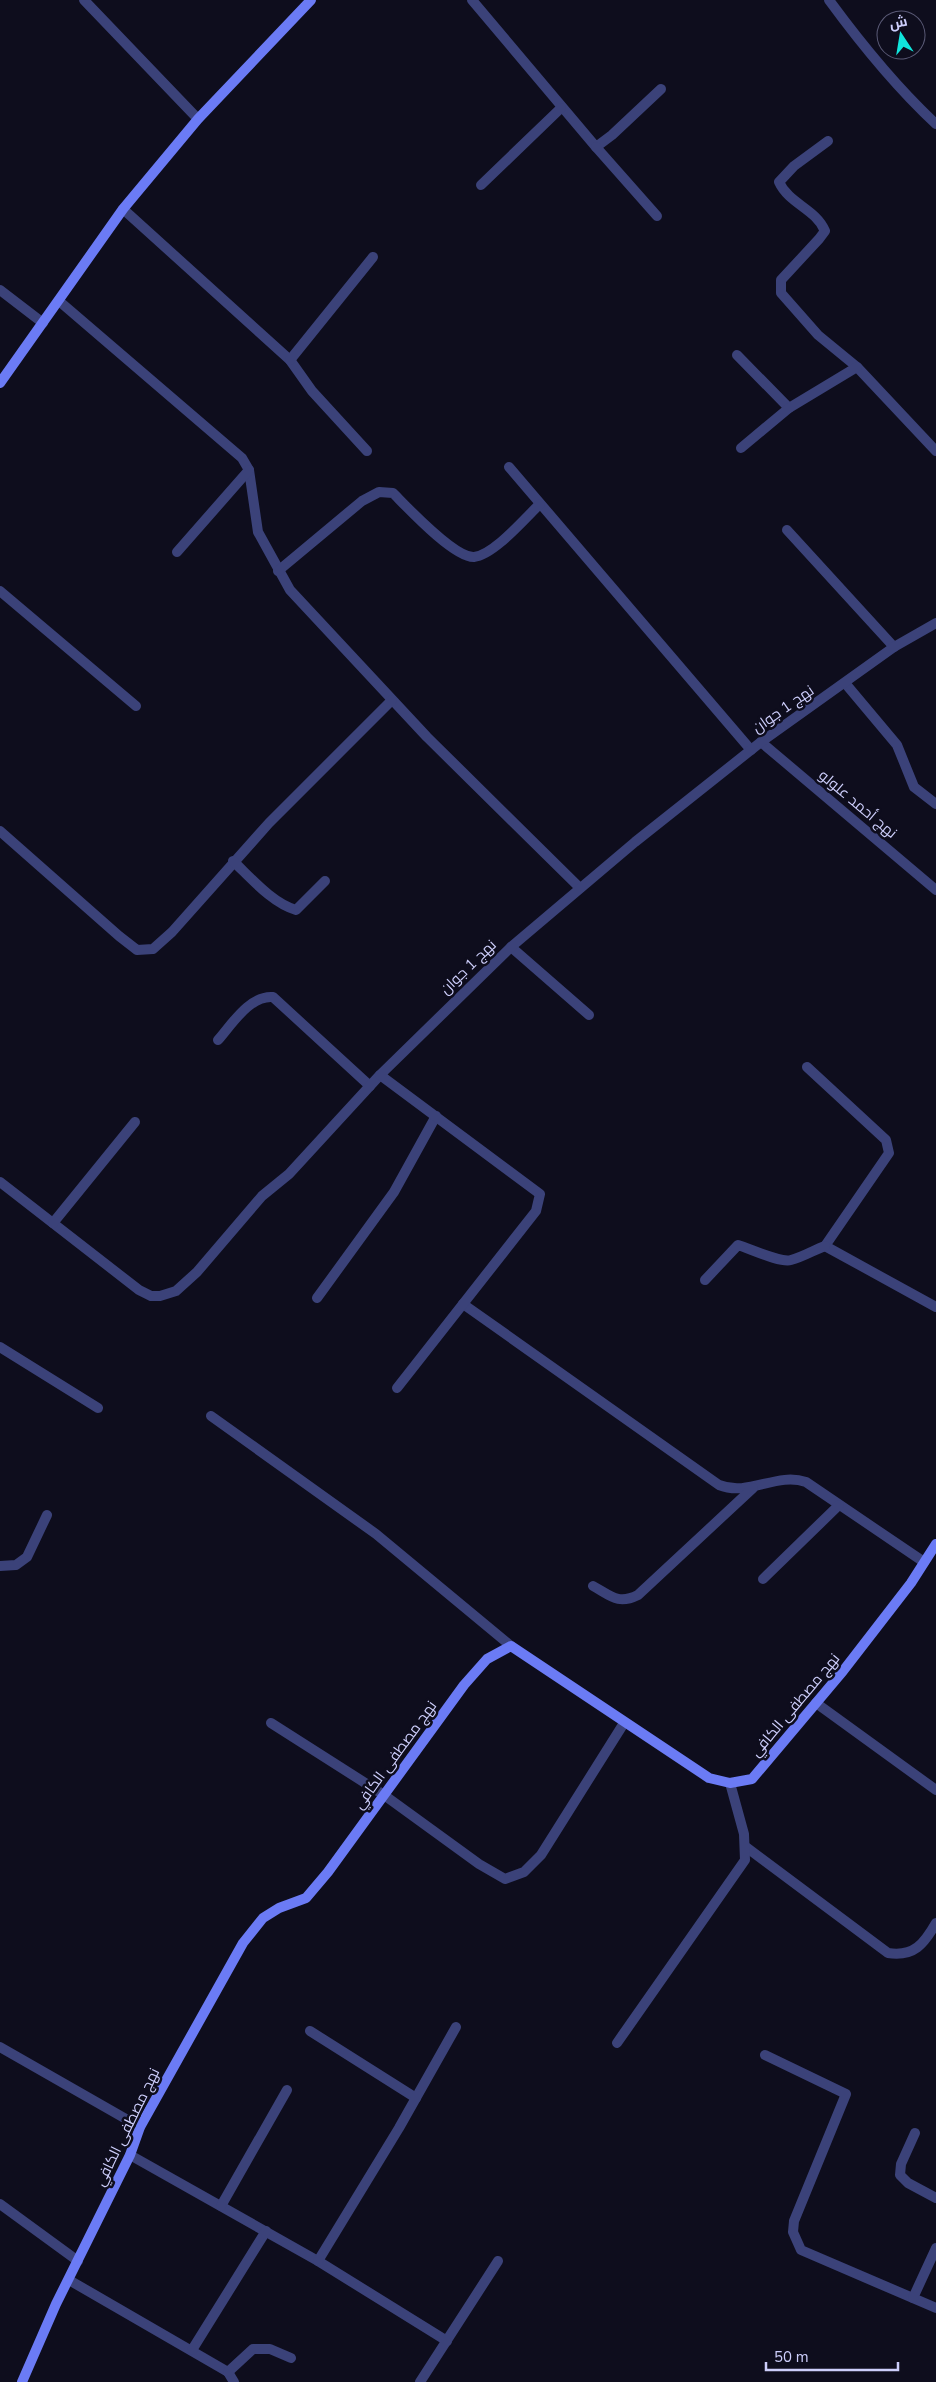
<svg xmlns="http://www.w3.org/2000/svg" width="936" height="2382" font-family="'Nunito Sans',Cairo,sans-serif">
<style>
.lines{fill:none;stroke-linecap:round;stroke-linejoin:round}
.street{stroke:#3b4279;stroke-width:10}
.secondary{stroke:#6b7bf5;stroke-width:10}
.labels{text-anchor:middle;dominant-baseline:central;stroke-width:5;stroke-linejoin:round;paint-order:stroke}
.street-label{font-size:15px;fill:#cdcefb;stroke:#0e0d1d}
</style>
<rect width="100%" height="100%" fill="#0e0d1d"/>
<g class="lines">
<!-- street -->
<g class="street">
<polyline points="84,0 198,119"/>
<polyline points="472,0 596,147 612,135 661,89"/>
<path d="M 829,0 C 862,45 895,86 936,124"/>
<path d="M 828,141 L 794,166 L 779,182 C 789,204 816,209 825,231 L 819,239 L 781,280 L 781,293 L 818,335 L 857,367 L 936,451"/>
<polyline points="596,147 657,216"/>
<polyline points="481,185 561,108"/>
<polyline points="123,209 290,360 312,391 367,451"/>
<polyline points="0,290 43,323"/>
<polyline points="59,301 242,458 249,470 258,532 290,590 427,737 580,888"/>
<polyline points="737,355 789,408"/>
<polyline points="290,360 373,257"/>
<polyline points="741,448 789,408 857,367"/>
<polyline points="509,467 751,750"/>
<polyline points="787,530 894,647"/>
<polyline points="177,552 249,470"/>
<path d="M 278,571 L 362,501 L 379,492 L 393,493 C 407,507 454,558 474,557 C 494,555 525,518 540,504"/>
<polyline points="0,591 136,706"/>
<polyline points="845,683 897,745 914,787 936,804"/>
<polyline points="761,742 936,890"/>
<polyline points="0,831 119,936 137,950 153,949 172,932 269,823 392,700"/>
<path d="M 233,861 C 251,878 272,903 296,910 L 325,881"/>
<polyline points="511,947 589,1015"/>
<path d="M 218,1040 C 232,1024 250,995 273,997 L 370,1086"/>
<polyline points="807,1067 886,1140 889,1153 825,1246 936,1307"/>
<polyline points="0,1182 139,1290 151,1296 160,1296 176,1291 197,1272 262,1196 289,1174 380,1075"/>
<polyline points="53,1223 135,1122"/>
<path d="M 705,1280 L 738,1245 C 751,1249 780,1263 791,1260 C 803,1257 814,1250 825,1246"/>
<polyline points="317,1298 394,1192 436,1116"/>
<path d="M 463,1304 L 719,1485 C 749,1497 776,1472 806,1482 L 924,1562"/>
<polyline points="0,1347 98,1408"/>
<polyline points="397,1388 536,1211 540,1194 380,1075 511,947 635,842 761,742 894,647 936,623"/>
<polyline points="211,1416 376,1534 511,1646"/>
<polyline points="0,1566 16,1565 27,1557 47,1515"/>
<polyline points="763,1579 839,1505"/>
<path d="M 593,1586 C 611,1596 618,1605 638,1595 L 753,1488"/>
<polyline points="816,1703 936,1790"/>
<polyline points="271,1723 384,1795 479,1864 505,1879 524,1872 541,1855 624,1723"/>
<path d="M 746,1847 L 888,1953 C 914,1957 924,1944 936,1923"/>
<polyline points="310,2031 416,2098"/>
<polyline points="617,2043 745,1860 744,1834 730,1783"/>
<polyline points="0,2047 140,2127"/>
<polyline points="765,2055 846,2094 794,2221 793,2232 801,2250 936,2308"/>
<polyline points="915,2133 901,2164 900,2175 908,2183 936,2198"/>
<polyline points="130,2155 318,2261 447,2341"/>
<polyline points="0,2204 78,2261"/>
<polyline points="221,2206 287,2090"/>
<polyline points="318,2261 399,2128 456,2027"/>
<polyline points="69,2280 228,2372 234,2382"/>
<polyline points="913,2298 936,2248"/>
<polyline points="192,2350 266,2231"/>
<polyline points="228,2372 253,2349 270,2349 291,2358"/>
<polyline points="420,2382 498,2261"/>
</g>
<!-- secondary -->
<g class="secondary">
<polyline points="0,383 123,209 198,119 311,0"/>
<polyline points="22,2382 56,2304 130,2155 140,2127 243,1943 263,1918 279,1908 306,1898 328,1872 464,1685 487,1659 511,1646 709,1778 730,1783 752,1779 843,1671 911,1583 936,1544"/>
</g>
</g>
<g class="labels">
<!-- street labels -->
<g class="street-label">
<text transform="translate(783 709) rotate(-35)">نهج 1 جوان</text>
<text transform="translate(858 804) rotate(40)">نهج أحمد علولو</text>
<text transform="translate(468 967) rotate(-44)">نهج 1 جوان</text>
<text transform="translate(795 1705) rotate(-50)">نهج مصطفى الكافي</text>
<text transform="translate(395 1755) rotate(-54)">نهج مصطفى الكافي</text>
<text transform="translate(127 2127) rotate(-64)">نهج مصطفى الكافي</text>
</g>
</g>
<!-- north arrow -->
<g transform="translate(901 35) rotate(348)"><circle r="24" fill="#0e0d1d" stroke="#5a5a76"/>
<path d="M0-4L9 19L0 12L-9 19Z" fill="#10e5dc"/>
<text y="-8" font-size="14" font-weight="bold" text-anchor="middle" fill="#cdcefb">ش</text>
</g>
<!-- scale -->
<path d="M766 2362v8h132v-8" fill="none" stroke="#cdcefb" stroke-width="2.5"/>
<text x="774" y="2362" font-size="15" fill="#cdcefb" stroke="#0e0d1d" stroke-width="4" paint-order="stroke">50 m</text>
</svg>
